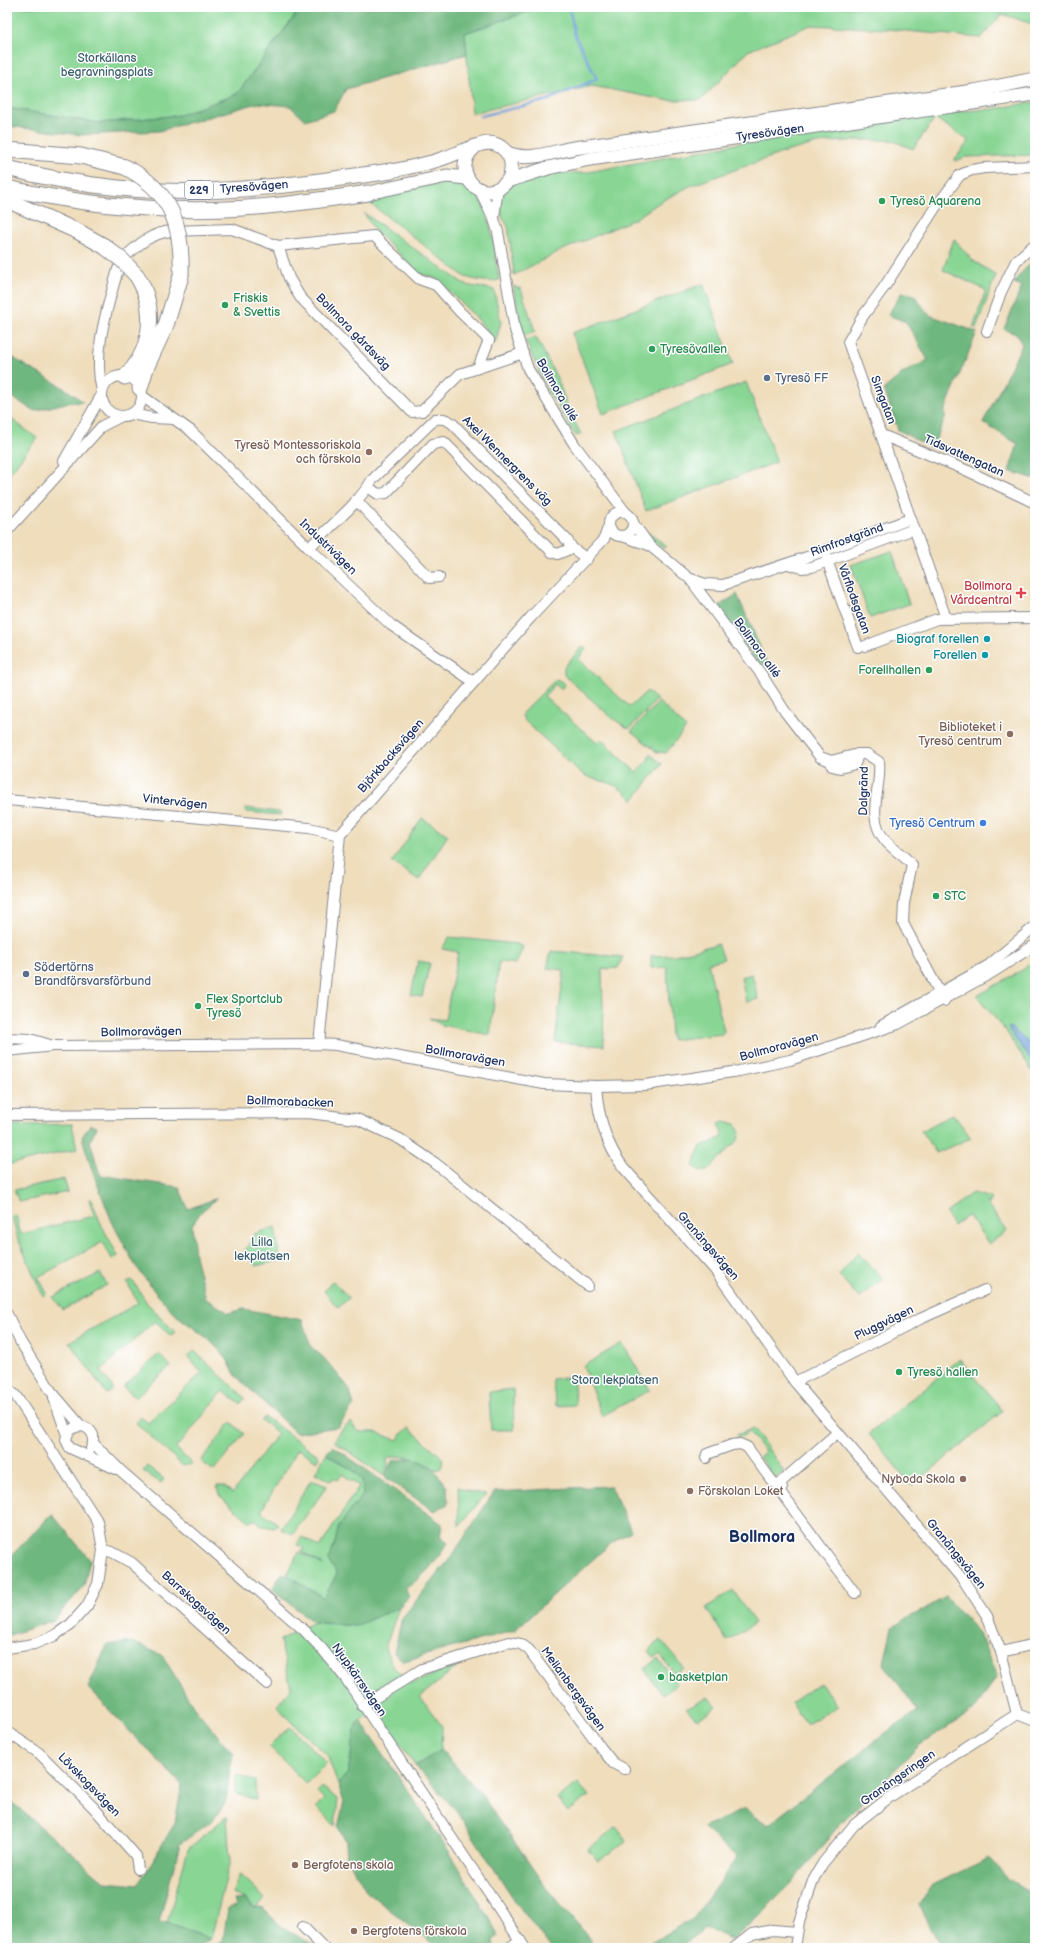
<svg xmlns="http://www.w3.org/2000/svg" width="1042" height="1955" font-family="'Balsamiq Sans',sans-serif">
<style>
.green{fill:#89d694;stroke:#528279}
.forest{fill:#6eb77e;stroke:#44736e}
.water{fill:#71a0da;stroke:#46689c}
.lines{fill:none;stroke-linecap:round;stroke-linejoin:round}
.stream{stroke:#71a0da;stroke-width:2.5}
.minor-casing{stroke:#85868c;stroke-width:12}
.major-casing{stroke:#85868c;stroke-width:15}
.highway-casing{stroke:#85868c;stroke-width:17}
.minor{stroke:#fff;stroke-width:10}
.major{stroke:#fff;stroke-width:13}
.highway{stroke:#fff;stroke-width:15}
.highway-bridge-casing{stroke:#85868c;stroke-width:17;stroke-linecap:butt}
.highway-bridge{stroke:#fff;stroke-width:15}
.leisure-dot{fill:#2e9e5b;stroke:#fff;stroke-width:1.5}
.service-dot{fill:#5c6f8a;stroke:#fff;stroke-width:1.5}
.education-dot{fill:#8d6e63;stroke:#fff;stroke-width:1.5}
.health-dot{fill:#e0444e;stroke:#fff;stroke-width:1.5}
.culture-dot{fill:#0f9aa8;stroke:#fff;stroke-width:1.5}
.shop-dot{fill:#3f7fe0;stroke:#fff;stroke-width:1.5}
.labels{text-anchor:middle;dominant-baseline:central;stroke-width:3;stroke-linejoin:round;paint-order:stroke}
.shield{fill:#fff;stroke:#5f6d8e;stroke-width:1}
.shield-label{font-size:11px;font-weight:bold;fill:#1b2f5e}
.park-label{font-size:12px;fill:#3c616e;stroke:#fff}
.street-label{font-size:12px;fill:#1b2f5e;stroke:#fff}
.leisure-label{font-size:12px;fill:#27864d;stroke:#fff;text-anchor:start}
.service-label{font-size:12px;fill:#4e5e75;stroke:#fff;text-anchor:start}
.education-label{font-size:12px;fill:#785e54;stroke:#fff;text-anchor:end}
.health-label{font-size:12px;fill:#be3a42;stroke:#fff;text-anchor:end}
.culture-label{font-size:12px;fill:#0d838f;stroke:#fff;text-anchor:end}
.shop-label{font-size:12px;fill:#366cbe;stroke:#fff;text-anchor:end}
.district-label{font-size:16px;font-weight:bold;fill:#1b2f5e;stroke:#fff}
</style>
<rect width="100%" height="100%" fill="#fff"/>
<filter id="ink" filterUnits="userSpaceOnUse"><feTurbulence type="fractalNoise" baseFrequency=".025" numOctaves="2"/><feDisplacementMap in="SourceGraphic" scale="8" xChannelSelector="R" yChannelSelector="G"/><feConvolveMatrix kernelMatrix="1 2 1 2 8 2 1 2 1" color-interpolation-filters="sRGB"/></filter>
<filter id="wash" filterUnits="userSpaceOnUse"><feTurbulence type="fractalNoise" baseFrequency=".012" numOctaves="4" result="noise"/><feDisplacementMap in="SourceGraphic" scale="16" xChannelSelector="R" yChannelSelector="G"/><feGaussianBlur stdDeviation="0.9" result="paint"/><feColorMatrix in="noise" values="0 0 0 0 0 0 0 0 0 0 0 0 0 0 0 0 0 1.4 0 .05"/><feComposite in="paint" operator="in"/></filter>
<g filter="url(#wash)">
<rect width="100%" height="100%" fill="#efddbb"/>
<!-- green -->
<g class="green">
<polygon points="7,7 299,7 296,14 237,94 180,115 100,123 7,108"/>
<polygon points="542,7 1035,7 1035,25 1002,14 981,38 886,29 811,25 748,51 701,100 665,100 592,86 472,113 465,33"/>
<polygon points="1035,102 1035,155 965,157 956,161 954,160 969,141 935,118 913,149 891,140 859,140 818,143 785,152 690,186 660,202 635,219 558,252 514,275 508,226 502,217 500,204 501,197 511,184 558,172 583,173 746,142 934,113 992,109"/>
<path d="M 452,177 C 459,181 471,185 475,191 C 492,214 495,253 499,280 C 488,283 476,280 465,277 L 367,201 L 410,186 Z"/>
<path d="M 364,213 L 464,284 C 473,288 489,287 494,290 L 501,322 L 496,341 L 492,342 L 487,331 L 476,317 L 435,278 L 420,274 L 375,231 Z"/>
<polygon points="954,239 972,260 996,275 976,328 973,327 986,290 943,270"/>
<polygon points="703,284 733,364 603,414 572,333"/>
<polygon points="513,286 521,289 535,331 525,336 523,335"/>
<polygon points="536,337 558,380 569,411 581,434 576,436 548,391 525,340"/>
<polygon points="746,382 777,462 646,511 616,431"/>
<polygon points="7,416 37,438 7,477"/>
<polygon points="644,532 647,532 667,546 664,549 647,536"/>
<polygon points="892,551 909,604 870,618 851,565"/>
<polygon points="583,646 586,649 578,659 630,707 647,691 657,700 629,729 612,718 564,675 564,667"/>
<path d="M 556,679 L 563,682 L 565,685 L 561,689 L 555,684 L 544,696 L 597,743 L 601,739 L 636,772 L 648,760 L 650,754 L 662,764 L 633,800 C 627,794 621,788 612,784 C 602,780 591,780 581,773 L 524,720 L 522,715 L 523,712 Z"/>
<polygon points="659,702 686,728 666,753 657,752 631,731"/>
<polygon points="246,808 280,812 281,815 246,812 245,811"/>
<polygon points="422,818 448,835 419,880 392,862"/>
<polygon points="449,937 517,944 523,947 516,964 499,962 490,1035 442,1025 429,1018 445,1020 458,952 442,949"/>
<polygon points="718,944 724,959 708,963 724,1031 722,1034 673,1040 671,1037 667,967 651,968 651,956 675,955"/>
<polygon points="551,951 623,957 618,968 602,969 604,1046 555,1042 564,970 547,968"/>
<polygon points="418,961 430,963 422,997 411,995"/>
<polygon points="1032,961 1035,963 1035,1076 1008,1034 977,996 1024,969"/>
<polygon points="752,974 758,999 746,1002 741,977"/>
<polygon points="953,1114 971,1138 936,1153 921,1131"/>
<polygon points="722,1122 736,1124 740,1133 738,1140 707,1171 701,1171 693,1167 700,1147 723,1137 719,1123"/>
<polygon points="72,1124 77,1149 7,1165 7,1131 14,1125"/>
<polygon points="64,1179 68,1192 19,1202 14,1190"/>
<polygon points="972,1193 991,1198 989,1203 986,1202 1007,1231 989,1244 968,1215 953,1226 946,1213"/>
<polygon points="89,1199 91,1199 101,1224 118,1256 112,1259 103,1242 38,1277 47,1293 43,1296 18,1239 12,1216 16,1215 21,1234 94,1216"/>
<polygon points="275,1227 280,1260 256,1266 244,1253 254,1234"/>
<polygon points="858,1253 884,1279 859,1298 839,1275"/>
<polygon points="100,1273 107,1285 63,1310 53,1297"/>
<polygon points="132,1280 147,1303 175,1332 171,1336 155,1321 100,1371 112,1386 112,1390 107,1394 69,1342 138,1303 127,1282"/>
<polygon points="333,1281 349,1298 338,1308 324,1291"/>
<polygon points="622,1343 650,1390 602,1416 583,1366"/>
<polygon points="194,1351 245,1398 240,1404 223,1391 176,1448 192,1464 183,1466 136,1423 141,1417 148,1423 202,1373 188,1357"/>
<polygon points="159,1354 171,1366 135,1397 123,1387"/>
<polygon points="960,1359 1003,1411 912,1486 869,1434"/>
<polygon points="573,1377 576,1405 556,1406 552,1379"/>
<polygon points="513,1389 514,1430 491,1430 489,1392"/>
<polygon points="265,1417 319,1456 317,1461 298,1449 261,1511 278,1524 274,1528 263,1526 256,1520 249,1521 219,1495 217,1486 223,1486 233,1493 278,1433 261,1420"/>
<polygon points="231,1422 244,1434 214,1471 201,1461"/>
<path d="M 351,1422 C 360,1436 360,1431 374,1432 C 382,1433 390,1439 398,1440 L 400,1435 L 409,1428 L 444,1459 L 441,1468 L 437,1470 C 419,1460 408,1454 387,1458 L 388,1466 L 384,1476 L 334,1441 L 344,1427 Z"/>
<polygon points="754,1428 784,1472 775,1478 759,1457 765,1452 749,1432 739,1438 737,1435"/>
<polygon points="326,1454 354,1471 362,1480 363,1496 352,1508 338,1528 335,1543 328,1560 337,1574 324,1598 287,1575 299,1552 323,1565 301,1551 304,1548 297,1545 302,1537 320,1547 359,1486 342,1474 338,1480 333,1478 331,1481 315,1473"/>
<polygon points="147,1466 164,1479 161,1483 143,1471"/>
<polygon points="311,1480 327,1486 293,1534 281,1529"/>
<polygon points="458,1487 471,1492 486,1494 459,1526"/>
<polygon points="733,1590 755,1623 727,1641 706,1608"/>
<polygon points="399,1607 385,1648 394,1668 413,1683 461,1663 420,1697 442,1726 441,1750 415,1766 377,1708 356,1724 348,1773 338,1784 327,1755 291,1722 277,1706 291,1688 280,1640 313,1622 355,1626"/>
<polygon points="661,1640 684,1668 674,1674 660,1654 653,1657 648,1651"/>
<polygon points="658,1658 677,1684 663,1695 644,1669"/>
<polygon points="820,1683 838,1706 807,1724 791,1703"/>
<polygon points="708,1697 717,1707 697,1719 686,1709"/>
<polygon points="290,1727 327,1763 306,1784 269,1746"/>
<polygon points="235,1775 255,1781 256,1800 235,1792"/>
<polygon points="578,1783 589,1796 568,1812 557,1798"/>
<polygon points="322,1787 338,1799 335,1826 316,1807 324,1799 317,1792"/>
<polygon points="227,1816 230,1861 211,1939 167,1923 188,1849"/>
<polygon points="616,1827 627,1841 598,1861 588,1849"/>
<polygon points="240,1873 265,1899 256,1908 245,1899 232,1894"/>
</g>
<!-- forest -->
<g class="forest">
<polygon points="299,7 542,7 465,33 467,54 346,89 334,111 305,120 290,106 258,103 159,131 81,135 7,126 7,108 100,123 180,115 237,94 296,14"/>
<polygon points="1035,259 1035,479 1009,471 1018,444 983,423 1022,345 1018,335 1004,329 1022,286 1014,283 1020,274"/>
<polygon points="902,292 914,295 929,315 977,332 945,410 945,418 932,448 898,430 884,389 903,373 928,360 906,322 888,315"/>
<path d="M 7,353 C 31,372 60,382 83,402 L 66,403 L 34,411 L 7,394 Z"/>
<polygon points="737,594 768,665 760,663 755,659 716,608"/>
<polygon points="90,1125 97,1127 90,1141 100,1175 179,1187 188,1209 217,1198 201,1212 192,1225 195,1256 206,1299 229,1313 244,1309 302,1320 311,1347 323,1357 349,1388 354,1405 338,1427 296,1433 236,1376 225,1356 207,1338 176,1315 155,1292 135,1265 112,1222 92,1170 82,1137"/>
<path d="M 333,1446 L 442,1524 L 440,1537 L 448,1543 C 436,1561 425,1577 405,1588 L 409,1597 L 399,1607 L 355,1626 L 313,1622 L 272,1589 L 282,1573 L 287,1575 L 324,1598 L 337,1574 L 328,1560 L 335,1543 L 338,1528 L 352,1508 L 363,1495 L 362,1480 L 354,1471 L 326,1454 Z"/>
<polygon points="414,1458 432,1467 447,1487 448,1504 434,1511 385,1477 392,1461"/>
<polygon points="611,1486 631,1531 610,1544 515,1630 404,1661 394,1653 402,1618 452,1556 494,1492"/>
<polygon points="52,1514 90,1560 84,1586 54,1620 7,1636 7,1560"/>
<polygon points="946,1597 979,1633 997,1677 974,1710 920,1745 841,1823 790,1885 733,1940 705,1928 678,1948 642,1948 694,1918 737,1857 703,1828 745,1809 768,1825 892,1728 918,1711 884,1664 892,1627"/>
<polygon points="132,1642 162,1655 194,1707 233,1754 229,1776 227,1800 213,1820 180,1844 159,1922 167,1923 211,1939 196,1948 7,1948 7,1798 105,1882 138,1885 175,1823 182,1785 88,1688 107,1645"/>
<polygon points="360,1720 452,1856 499,1936 493,1940 494,1948 439,1948 367,1892 358,1876 347,1861 346,1842 338,1827 344,1802 338,1784 348,1773 356,1724"/>
<polygon points="441,1750 481,1794 547,1889 597,1948 551,1948 515,1901 456,1810 415,1766"/>
<polygon points="989,1858 1007,1878 1035,1896 1035,1948 942,1948 919,1905 933,1885"/>
<polygon points="245,1899 254,1908 261,1907 281,1926 312,1945 313,1948 222,1948 219,1942 223,1941 228,1908 236,1906 234,1900"/>
</g>
<!-- water -->
<path class="water" d="M 1010,1027 C 1026,1042 1035,1041 1035,1066 L 1008,1028 Z"/>
<g class="lines">
<!-- stream -->
<polyline class="stream" points="481,116 548,100 597,79 575,36 569,7"/>
</g>
</g>
<g filter="url(#ink)">
<g class="lines">
<!-- minor casing -->
<g class="minor-casing">
<g id="minor">
<polyline points="479,189 494,219 498,232 515,330 528,369 574,444 626,513"/>
<polyline points="494,217 498,188"/>
<polyline points="173,231 232,229 278,246 289,278 300,297 412,412 422,411 460,374 523,353"/>
<polyline points="278,246 374,236 419,279 436,285 460,312 489,340 478,368"/>
<path d="M 126,256 C 140,243 151,234 170,231 L 177,235"/>
<polyline points="987,331 1001,292 1016,261 1035,244"/>
<circle cx="122" cy="396" r="20"/>
<path d="M 102,391 C 92,351 108,307 118,269"/>
<polyline points="142,396 191,431 309,548 391,625 474,682"/>
<polyline points="131,414 152,418 174,419"/>
<polyline points="882,435 968,471 1035,503"/>
<polyline points="64,461 101,396"/>
<polyline points="368,487 378,494 386,493 433,444 444,442 552,552 558,554 572,548"/>
<polyline points="356,500 429,578 439,577"/>
<circle cx="621" cy="524" r="12"/>
<path d="M 633,523 L 649,545 L 690,579 L 761,674 L 786,713 L 820,757 L 831,761 L 858,754 L 867,754 L 879,762 C 882,789 865,816 885,840 C 893,850 904,855 912,865 L 904,903 L 903,923 L 944,1001"/>
<polyline points="7,531 102,426 122,416"/>
<polyline points="622,536 649,545"/>
<path d="M 309,548 C 327,529 360,502 372,480 L 435,419 C 443,418 446,419 452,423 L 567,540 L 572,548 L 587,559"/>
<polyline points="827,560 858,647"/>
<polyline points="788,564 802,568 812,567 914,529"/>
<polyline points="691,579 705,584 723,585 810,556 910,519"/>
<polyline points="946,618 848,342 863,316 885,286 935,208 960,175 972,170 984,168 1035,166"/>
<polyline points="865,646 937,619 1035,618"/>
<polyline points="831,761 832,766 840,768 855,764 858,754"/>
<polyline points="7,800 309,828 340,835"/>
<polyline points="881,1026 989,965 1034,927"/>
<polyline points="7,1038 30,1039 50,1045"/>
<polyline points="319,1044 340,835 531,617 604,539 609,525"/>
<polyline points="7,1051 54,1046 319,1044 336,1045 544,1084 596,1086 645,1085 739,1071 790,1060 898,1024 993,972 1035,945"/>
<path d="M 596,1086 C 598,1116 605,1143 623,1167 L 715,1270 L 795,1382 L 964,1581 L 987,1616 L 1001,1652 L 1017,1714"/>
<polyline points="7,1115 308,1113 357,1119 400,1139 435,1163 588,1286"/>
<polyline points="7,1314 20,1341 51,1391 81,1426"/>
<polyline points="795,1382 920,1319 985,1290"/>
<polyline points="7,1388 16,1396 98,1522 103,1550 98,1584 87,1606 71,1624 54,1636 34,1644 7,1648"/>
<polyline points="54,1398 67,1435 66,1440 70,1448 116,1469"/>
<polyline points="837,1433 781,1482 782,1494 855,1593"/>
<path d="M 67,1435 C 73,1424 87,1423 93,1435 L 93,1443 L 91,1448"/>
<polyline points="93,1443 121,1471 305,1631 323,1650 346,1679 525,1948"/>
<polyline points="706,1458 707,1454 732,1445 740,1444 747,1447 772,1481 782,1488"/>
<polyline points="103,1550 112,1552 132,1563 267,1684"/>
<polyline points="1001,1652 1035,1644"/>
<polyline points="362,1706 422,1669 509,1642 521,1644 529,1650 601,1748 613,1763 624,1769"/>
<polyline points="1017,1714 1035,1721"/>
<polyline points="7,1732 39,1753 94,1808 136,1856 138,1869"/>
<polyline points="303,1927 324,1948"/>
<polyline points="509,1948 520,1940"/>
<polyline points="734,1948 752,1934 773,1930 797,1932"/>
<polyline points="795,1948 799,1922 814,1878 823,1863 854,1825 891,1796 1017,1714"/>
</g>
</g>
<!-- major casing -->
<g class="major-casing">
<g id="major">
<path d="M 507,153 C 528,162 552,152 574,148 L 974,91 L 1035,79"/>
<path d="M 391,171 C 410,167 429,164 447,157 C 459,153 476,144 488,143 C 501,143 513,155 511,169 C 511,176 507,183 501,187 C 476,203 451,168 474,148"/>
<polyline points="507,181 548,168 590,159 1035,94"/>
<polyline points="368,193 447,176 467,178"/>
</g>
</g>
<!-- highway casing -->
<g class="highway-casing">
<g id="highway">
<polyline points="7,150 81,156 125,167"/>
<path d="M 7,168 C 76,186 155,195 226,190 C 281,187 336,179 391,171"/>
<path d="M 7,188 C 79,204 153,212 226,209 C 274,207 321,200 368,193"/>
<polyline points="7,200 79,232 104,246"/>
<path d="M 125,377 C 153,350 157,308 137,276"/>
<polyline points="140,388 146,368 166,325 181,276"/>
</g>
</g>
<!-- minor -->
<use href="#minor" class="minor"/>
<!-- major -->
<use href="#major" class="major"/>
<!-- highway -->
<use href="#highway" class="highway"/>
<!-- highway-bridge casing -->
<g class="highway-bridge-casing">
<g id="highway-bridge">
<path d="M 125,167 C 172,191 183,226 181,276"/>
<polyline points="104,246 122,260 137,276"/>
</g>
</g>
<!-- highway-bridge -->
<use href="#highway-bridge" class="highway-bridge"/>
</g>
</g>
<!-- markers -->
<g class="leisure-dot">
<circle cx="882" cy="201" r="4"/>
<circle cx="225" cy="305" r="4"/>
<circle cx="652" cy="349" r="4"/>
<circle cx="929" cy="670" r="4"/>
<circle cx="936" cy="896" r="4"/>
<circle cx="198" cy="1006" r="4"/>
<circle cx="899" cy="1372" r="4"/>
<circle cx="661" cy="1677" r="4"/>
</g>
<g class="service-dot">
<circle cx="767" cy="378" r="4"/>
<circle cx="26" cy="974" r="4"/>
</g>
<g class="education-dot">
<circle cx="369" cy="452" r="4"/>
<circle cx="1010" cy="734" r="4"/>
<circle cx="963" cy="1479" r="4"/>
<circle cx="690" cy="1491" r="4"/>
<circle cx="295" cy="1865" r="4"/>
<circle cx="354" cy="1931" r="4"/>
</g>
<path class="health-dot" d="M1019 587h4v4h4v4h-4v4h-4v-4h-4v-4h4z"/>
<g class="culture-dot">
<circle cx="987" cy="639" r="4"/>
<circle cx="985" cy="655" r="4"/>
</g>
<circle class="shop-dot" cx="983" cy="823" r="4"/>
<g class="labels">
<!-- shield labels -->
<rect class="shield" x="185" y="181" width="28" height="18" rx="3"/>
<g class="shield-label">
<text x="199" y="190">229</text>
</g>
<!-- park labels -->
<g class="park-label">
<text x="107" y="58">Storkällans<tspan x="107" dy="14">begravningsplats</tspan></text>
<text x="262" y="1242">Lilla<tspan x="262" dy="14">lekplatsen</tspan></text>
<text x="615" y="1380">Stora lekplatsen</text>
</g>
<!-- street labels -->
<g class="street-label">
<text transform="translate(770 133) rotate(-8)">Tyresövägen</text>
<text transform="translate(254 187) rotate(-4)">Tyresövägen</text>
<text transform="translate(353 332) rotate(46)">Bollmora gårdsväg</text>
<text transform="translate(557 390) rotate(60)">Bollmora allé</text>
<text transform="translate(883 400) rotate(69)">Simgatan</text>
<text transform="translate(964 456) rotate(24)">Tidsvattengatan</text>
<text transform="translate(507 461) rotate(45)">Axel Wennergrens väg</text>
<text transform="translate(847 540) rotate(-20)">Rimfrostgränd</text>
<text transform="translate(328 547) rotate(44)">Industrivägen</text>
<text transform="translate(854 599) rotate(70)">Vårflodsgatan</text>
<text transform="translate(757 648) rotate(54)">Bollmora allé</text>
<text transform="translate(391 756) rotate(-49)">Björkbacksvägen</text>
<text transform="translate(864 791) rotate(-89)">Dalgränd</text>
<text transform="translate(175 802) rotate(6)">Vintervägen</text>
<text transform="translate(141 1032) rotate(-1)">Bollmoravägen</text>
<text transform="translate(779 1047) rotate(-15)">Bollmoravägen</text>
<text transform="translate(465 1056) rotate(10)">Bollmoravägen</text>
<text transform="translate(290 1102) rotate(2)">Bollmorabacken</text>
<text transform="translate(708 1246) rotate(49)">Granängsvägen</text>
<text transform="translate(884 1323) rotate(-26)">Pluggvägen</text>
<text transform="translate(956 1554) rotate(51)">Granängsvägen</text>
<text transform="translate(196 1603) rotate(42)">Barrskogsvägen</text>
<text transform="translate(359 1680) rotate(55)">Njupkärrsvägen</text>
<text transform="translate(573 1689) rotate(54)">Mellanbergsvägen</text>
<text transform="translate(898 1778) rotate(-35)">Granängsringen</text>
<text transform="translate(89 1785) rotate(46)">Lövskogsvägen</text>
</g>
<!-- leisure labels -->
<g class="leisure-label">
<text x="890" y="201">Tyresö Aquarena</text>
<text x="233" y="298">Friskis<tspan x="233" dy="14">&amp; Svettis</tspan></text>
<text x="660" y="349">Tyresövallen</text>
<text x="921" y="670" text-anchor="end">Forellhallen</text>
<text x="944" y="896">STC</text>
<text x="206" y="999">Flex Sportclub<tspan x="206" dy="14">Tyresö</tspan></text>
<text x="907" y="1372">Tyresö hallen</text>
<text x="669" y="1677">basketplan</text>
</g>
<!-- service labels -->
<g class="service-label">
<text x="775" y="378">Tyresö FF</text>
<text x="34" y="967">Södertörns<tspan x="34" dy="14">Brandförsvarsförbund</tspan></text>
</g>
<!-- education labels -->
<g class="education-label">
<text x="361" y="445">Tyresö Montessoriskola<tspan x="361" dy="14">och förskola</tspan></text>
<text x="1002" y="727">Biblioteket i<tspan x="1002" dy="14">Tyresö centrum</tspan></text>
<text x="955" y="1479">Nyboda Skola</text>
<text x="698" y="1491" text-anchor="start">Förskolan Loket</text>
<text x="303" y="1865" text-anchor="start">Bergfotens skola</text>
<text x="362" y="1931" text-anchor="start">Bergfotens förskola</text>
</g>
<!-- health labels -->
<g class="health-label">
<text x="1012" y="586">Bollmora<tspan x="1012" dy="14">Vårdcentral</tspan></text>
</g>
<!-- culture labels -->
<g class="culture-label">
<text x="979" y="639">Biograf forellen</text>
<text x="977" y="655">Forellen</text>
</g>
<!-- shop labels -->
<g class="shop-label">
<text x="975" y="823">Tyresö Centrum</text>
</g>
<!-- district labels -->
<g class="district-label">
<text x="762" y="1537">Bollmora</text>
</g>
</g>
<!-- margin -->
<rect width="1042" height="1955" fill="none" stroke="#fff" stroke-width="24"/>
</svg>
